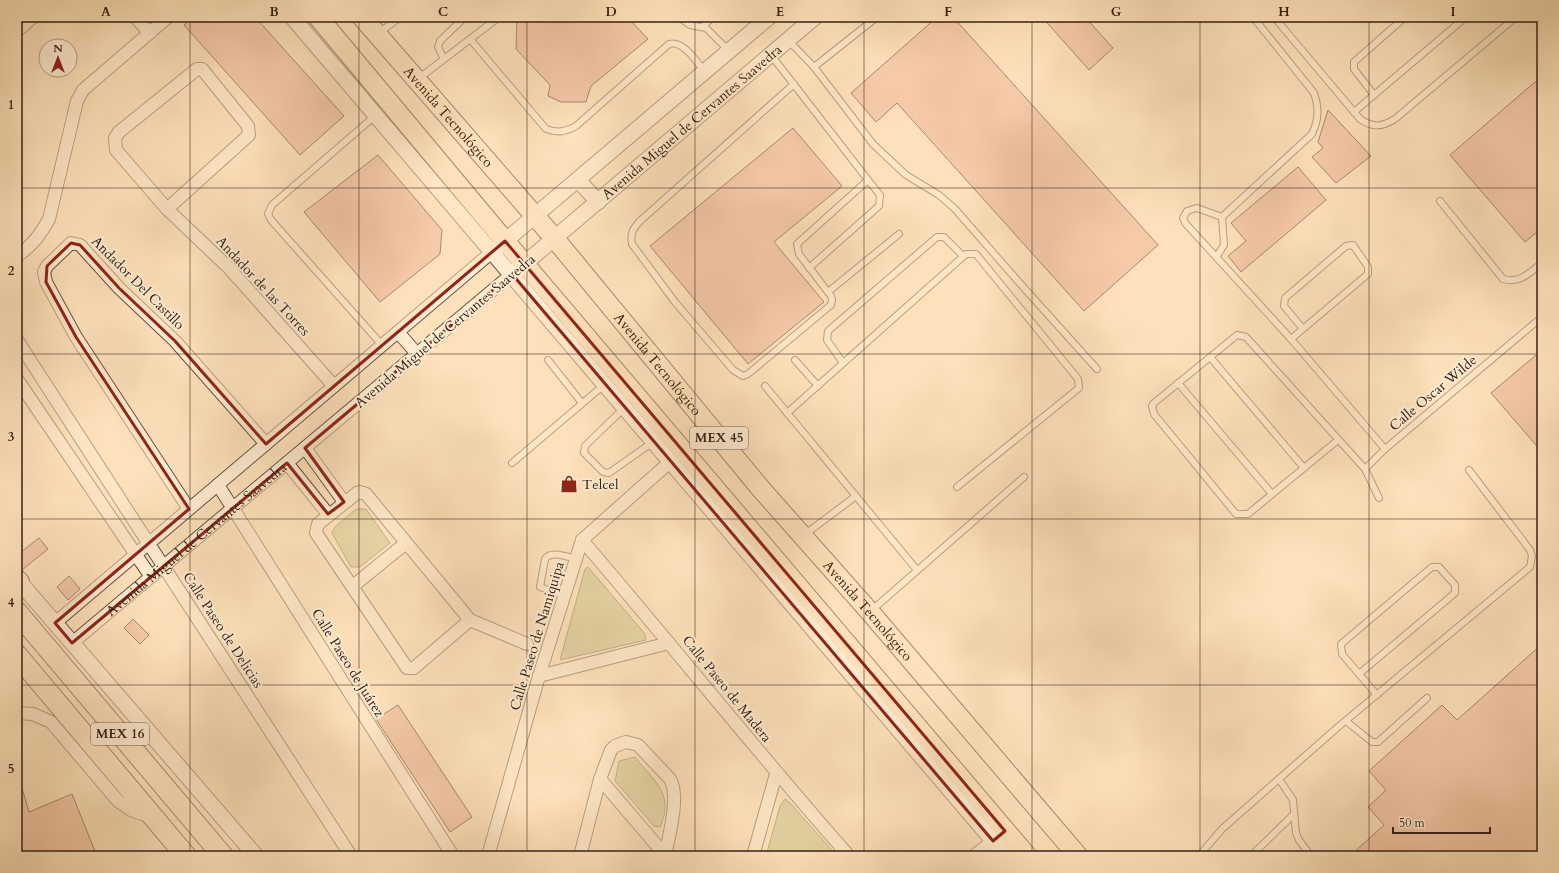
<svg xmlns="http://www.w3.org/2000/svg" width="1559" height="873" font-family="Cardo,serif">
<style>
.green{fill:#c7c18b;stroke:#7e7151}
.building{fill:#eeac91;stroke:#352117}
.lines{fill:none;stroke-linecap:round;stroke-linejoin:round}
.service-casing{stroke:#675140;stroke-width:8}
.minor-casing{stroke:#675140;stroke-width:14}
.tertiary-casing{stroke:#675140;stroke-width:17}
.primary-casing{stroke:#352117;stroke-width:21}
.trunk-casing{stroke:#352117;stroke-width:22}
.service{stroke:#feecd2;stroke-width:6}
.minor{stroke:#feecd2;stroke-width:12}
.tertiary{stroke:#feecd2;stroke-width:15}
.primary{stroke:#fee1ba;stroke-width:19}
.trunk{stroke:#fee1ba;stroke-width:20}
.marked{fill:none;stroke:#8f2418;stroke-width:3;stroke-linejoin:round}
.grid{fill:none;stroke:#352117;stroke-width:1;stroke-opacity:0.55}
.labels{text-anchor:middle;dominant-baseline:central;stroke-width:4;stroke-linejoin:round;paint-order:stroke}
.shield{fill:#feecd2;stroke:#715e4f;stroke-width:1}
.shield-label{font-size:13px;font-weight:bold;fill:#352117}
.street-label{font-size:14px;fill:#352117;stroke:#feecd2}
.poi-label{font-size:14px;fill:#352117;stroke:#feecd2;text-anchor:start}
.neatline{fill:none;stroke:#352117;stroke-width:1.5}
.grid-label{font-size:13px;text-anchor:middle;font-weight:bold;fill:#352117}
</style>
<rect width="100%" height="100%" fill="#fee1ba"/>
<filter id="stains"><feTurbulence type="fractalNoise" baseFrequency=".005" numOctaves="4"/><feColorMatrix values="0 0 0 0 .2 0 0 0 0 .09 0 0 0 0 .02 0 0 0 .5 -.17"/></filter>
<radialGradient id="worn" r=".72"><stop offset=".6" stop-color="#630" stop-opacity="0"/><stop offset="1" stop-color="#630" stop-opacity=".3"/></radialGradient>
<!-- green -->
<g class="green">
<polygon points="356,509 366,509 390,543 360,567 351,567 332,533 335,527"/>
<polygon points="588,567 645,634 646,640 560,660 585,569"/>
<path d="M 635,757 C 654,781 675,794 660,827 L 654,826 L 615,781 L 619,761 Z"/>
<polygon points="785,799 791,804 837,856 766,856 780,806"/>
</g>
<!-- building -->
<g class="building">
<polygon points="193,17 255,17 344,116 300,155 184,25"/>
<polygon points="517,17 627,17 648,39 591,86 586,102 561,102 548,96 550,85 516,49"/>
<polygon points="937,17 953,17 1158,245 1084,311 897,103 876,122 851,93"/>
<polygon points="1042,17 1085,17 1113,48 1089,70"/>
<polygon points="1542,76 1542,228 1525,242 1450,155"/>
<polygon points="1328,110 1371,156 1336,183 1312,157 1323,148 1318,142"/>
<polygon points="793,128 842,186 774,242 824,302 748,364 650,246"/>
<polygon points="378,155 442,230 440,254 380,302 304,212"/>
<polygon points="1298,167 1326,200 1241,272 1228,256 1246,241 1231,223"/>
<polygon points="1542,350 1542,452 1491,393"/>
<polygon points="39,538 48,549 22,570 17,569 17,555"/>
<polygon points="69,576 80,589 68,600 57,587"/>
<polygon points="133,619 149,635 140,644 124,628"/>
<polygon points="1542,644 1542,856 1350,856 1384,825 1368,807 1386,790 1369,771 1442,705 1457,720"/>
<polygon points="398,705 472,817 450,832 376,719"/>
<polygon points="20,781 29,812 72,794 97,856 17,856 17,782"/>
</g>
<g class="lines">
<!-- service casing -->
<g class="service-casing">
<g id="service">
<polyline points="679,17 690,25 706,28 729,51"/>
<path d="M 1274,17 L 1360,119 C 1373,128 1382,127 1395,119 L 1516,17"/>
<polyline points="702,27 713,17"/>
<polyline points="379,33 400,17"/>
<path d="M 470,39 L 546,129 C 558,133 565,132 576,126 L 669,44 C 683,40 696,61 704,71"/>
<polyline points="788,40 814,67 877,17"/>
<path d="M 771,55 L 868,180 L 797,244 L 799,254 L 831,296 L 832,299 L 831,305 L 748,374 L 743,376 L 733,370 L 675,302 L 632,244 C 630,233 633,229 640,221 L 794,84"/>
<polyline points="444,59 438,47 440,41 465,17"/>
<polyline points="814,67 873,144 906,175 939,195 955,209 1024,288 1097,369"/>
<polyline points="418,79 499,17"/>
<polyline points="1374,95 1354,69 1354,62 1405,17"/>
<polyline points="1354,112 1466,17"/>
<polyline points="376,115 272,205 268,214 271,220 382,345"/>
<path d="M 1440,201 L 1503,279 C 1520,284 1529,273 1542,263"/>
<polyline points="1222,217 1197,208 1187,211 1183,218 1186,224 1291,339 1385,449"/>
<path d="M 1222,217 L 1312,134 C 1319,119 1319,108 1314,93 L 1253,17"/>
<polyline points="1217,256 1224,245 1222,217"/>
<polyline points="809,268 879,206 880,195 868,180"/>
<polyline points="828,292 899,234"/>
<polyline points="1291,339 1368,274 1368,267 1353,245 1346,246 1285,298 1284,306 1303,329"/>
<polyline points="1210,357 1304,468"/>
<polyline points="548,360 582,403"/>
<polyline points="795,360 818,386"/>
<polyline points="843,363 827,340 828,331 937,237 944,237 963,256"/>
<polyline points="1178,383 1272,494"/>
<polyline points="765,386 917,570"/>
<polyline points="624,408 585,446 584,453 603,472 609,473 653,442"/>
<polyline points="787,413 966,254 976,254 1078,379 1079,388 957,487"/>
<polyline points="1338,440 1248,514 1236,514 1154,414 1152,406 1154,403 1237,335 1246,337 1365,469"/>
<polyline points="512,463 604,385"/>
<polyline points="1379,498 1365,469 1385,449 1542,317"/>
<polyline points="804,535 856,496"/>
<path d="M 564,596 L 540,587 L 545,559 C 551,550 567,557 576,559"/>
<polyline points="871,611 1024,477"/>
<polyline points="1359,674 1455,593 1455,585 1439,567 1432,567 1341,644 1342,654 1377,695"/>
<polyline points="1346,721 1372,742 1378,742 1427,698"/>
<polyline points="1279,779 1293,800 1296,833 1299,840 1311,856"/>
<polyline points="1199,856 1222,829 1338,727 1530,567 1532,556 1530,550 1469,470"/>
<polyline points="1251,856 1294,814"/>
</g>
</g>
<!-- minor casing -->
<g class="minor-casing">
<g id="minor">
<polyline points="135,17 150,33"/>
<polyline points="17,31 33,17"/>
<polyline points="167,209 249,135 248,126 202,69 197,69 119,132 115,138 116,150 167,209 229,268 334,386"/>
<path d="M 17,256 C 32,246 40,235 49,219 L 77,101 L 83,90 L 168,17"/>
<polyline points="398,332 417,354"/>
<polyline points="17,340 351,856"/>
<polyline points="17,379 151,577"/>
<polyline points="305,448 344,502"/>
<polyline points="287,463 328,514"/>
<polyline points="218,485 453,856"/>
<polyline points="189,509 76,337 46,282 44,272 47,266 71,243 80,245 119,288 175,341 266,444"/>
<path d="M 582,540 C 672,645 758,753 849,856"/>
<polyline points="353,586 406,543"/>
<polyline points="470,620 414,668 407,668 316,533 318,524 357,493 360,492 366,494 470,620 527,644"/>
<polyline points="55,623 492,252"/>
<path id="s1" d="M 72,643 L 512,274"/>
<polyline points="539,676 669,643"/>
<polyline points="17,713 33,714 51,722 118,801 131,810 151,817"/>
<polyline points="600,779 665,855"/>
<polyline points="488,856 539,676 582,540 671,461"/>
<path d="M 580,856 L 600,779 L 611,750 L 615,746 L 626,742 L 638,745 L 670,779 C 680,796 669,836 665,856"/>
<polyline points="753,856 776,774"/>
<polyline points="974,856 1000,835"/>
</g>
</g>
<!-- tertiary casing -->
<g class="tertiary-casing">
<g id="tertiary">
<polyline points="292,17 1006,856"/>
<polyline points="578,180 598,202"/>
<polyline points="497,248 769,17"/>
<path id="s2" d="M 517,270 L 815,17"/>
<polyline points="17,579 256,856"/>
</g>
</g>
<!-- primary casing -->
<g class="primary-casing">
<g id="primary">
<polyline points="318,17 505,241 1027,856"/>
<path id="s3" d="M 362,17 L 555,239 L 761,489 L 870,612 L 1078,856"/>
</g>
</g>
<!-- trunk casing -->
<g class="trunk-casing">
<g id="trunk">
<polyline points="17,580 19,582"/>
<polyline points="17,612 223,856"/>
<polyline points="17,655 186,856"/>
</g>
</g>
<!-- service -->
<use href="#service" class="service"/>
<!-- minor -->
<use href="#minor" class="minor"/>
<!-- tertiary -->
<use href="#tertiary" class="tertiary"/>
<!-- primary -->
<use href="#primary" class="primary"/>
<!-- trunk -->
<use href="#trunk" class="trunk"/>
</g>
<!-- marked area -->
<path d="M0 0H1559V873H0ZM 505,241 L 1005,831 L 993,841 L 512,274 L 305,448 L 344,502 L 328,514 L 287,463 L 72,643 L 55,623 L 189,509 L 76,337 L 46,282 L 47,266 L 71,243 L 80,245 L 119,288 L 175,341 L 266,444 Z" fill="#fee1ba" fill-opacity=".55" fill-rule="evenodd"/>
<path class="marked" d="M 505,241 L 1005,831 L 993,841 L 512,274 L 305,448 L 344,502 L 328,514 L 287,463 L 72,643 L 55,623 L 189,509 L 76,337 L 46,282 L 47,266 L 71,243 L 80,245 L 119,288 L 175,341 L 266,444 Z"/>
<!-- grid -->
<path class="grid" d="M 190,17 L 190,856M 359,17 L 359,856M 527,17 L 527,856M 695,17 L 695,856M 864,17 L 864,856M 1032,17 L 1032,856M 1200,17 L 1200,856M 1369,17 L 1369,856M 17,188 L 1542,188M 17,354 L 1542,354M 17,519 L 1542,519M 17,685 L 1542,685"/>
<!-- icons -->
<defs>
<g id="shop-bare" transform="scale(1.38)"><path d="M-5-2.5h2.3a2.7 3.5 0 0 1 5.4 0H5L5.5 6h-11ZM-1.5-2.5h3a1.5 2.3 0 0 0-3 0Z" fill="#8f2418" stroke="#feecd2" stroke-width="2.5" paint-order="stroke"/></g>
</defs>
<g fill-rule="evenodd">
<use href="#shop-bare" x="569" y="484"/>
</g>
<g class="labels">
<!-- shield labels -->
<g class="shield">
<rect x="690" y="427" width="58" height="22" rx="3"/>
<rect x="91" y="723" width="58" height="22" rx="3"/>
</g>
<g class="shield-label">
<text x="719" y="438">MEX 45</text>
<text x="120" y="734">MEX 16</text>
</g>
<!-- street labels -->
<g class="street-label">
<text stroke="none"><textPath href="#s3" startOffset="132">Avenida Tecnológico</textPath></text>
<text stroke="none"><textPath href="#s2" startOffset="229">Avenida Miguel de Cervantes Saavedra</textPath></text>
<text transform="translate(138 283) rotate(45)">Andador Del Castillo</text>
<text transform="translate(263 286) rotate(47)">Andador de las Torres</text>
<text transform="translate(445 331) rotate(-40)">Avenida Miguel de Cervantes Saavedra</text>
<text stroke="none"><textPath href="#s3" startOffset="456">Avenida Tecnológico</textPath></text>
<text transform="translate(1433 393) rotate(-40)">Calle Oscar Wilde</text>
<text stroke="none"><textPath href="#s1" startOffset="162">Avenida Miguel de Cervantes Saavedra</textPath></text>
<text stroke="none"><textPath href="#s3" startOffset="780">Avenida Tecnológico</textPath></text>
<text transform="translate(223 630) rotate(57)">Calle Paseo de Delicias</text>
<text transform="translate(537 636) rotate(-73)">Calle Paseo de Namiquipa</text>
<text transform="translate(348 663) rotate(58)">Calle Paseo de Juárez</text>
<text transform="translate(727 689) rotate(51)">Calle Paseo de Madera</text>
</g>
<!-- poi labels -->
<g class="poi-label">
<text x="582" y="484">Telcel</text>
</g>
</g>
<!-- margin -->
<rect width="1559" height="873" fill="none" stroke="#fee1ba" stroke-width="44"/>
<!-- north arrow -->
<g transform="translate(58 58)"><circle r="19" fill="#feecd2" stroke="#ae9b87"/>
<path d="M0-3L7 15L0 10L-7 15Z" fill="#8f2418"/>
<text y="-6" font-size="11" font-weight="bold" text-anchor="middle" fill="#352117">N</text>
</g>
<!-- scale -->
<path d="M1393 827v6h97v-6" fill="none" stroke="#352117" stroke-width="2"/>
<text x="1399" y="827" font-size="12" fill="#352117" stroke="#feecd2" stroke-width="3" paint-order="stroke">50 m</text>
<rect x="22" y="22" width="1515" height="829" class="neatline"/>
<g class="grid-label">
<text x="106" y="16">A</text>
<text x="274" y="16">B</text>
<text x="443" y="16">C</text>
<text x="611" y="16">D</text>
<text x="780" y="16">E</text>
<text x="948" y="16">F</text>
<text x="1116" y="16">G</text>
<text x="1284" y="16">H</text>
<text x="1453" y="16">I</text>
<text x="11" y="109">1</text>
<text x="11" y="275">2</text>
<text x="11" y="441">3</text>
<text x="11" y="607">4</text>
<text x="11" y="773">5</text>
</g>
<rect width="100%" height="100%" filter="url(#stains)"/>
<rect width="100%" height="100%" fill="url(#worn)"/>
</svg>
